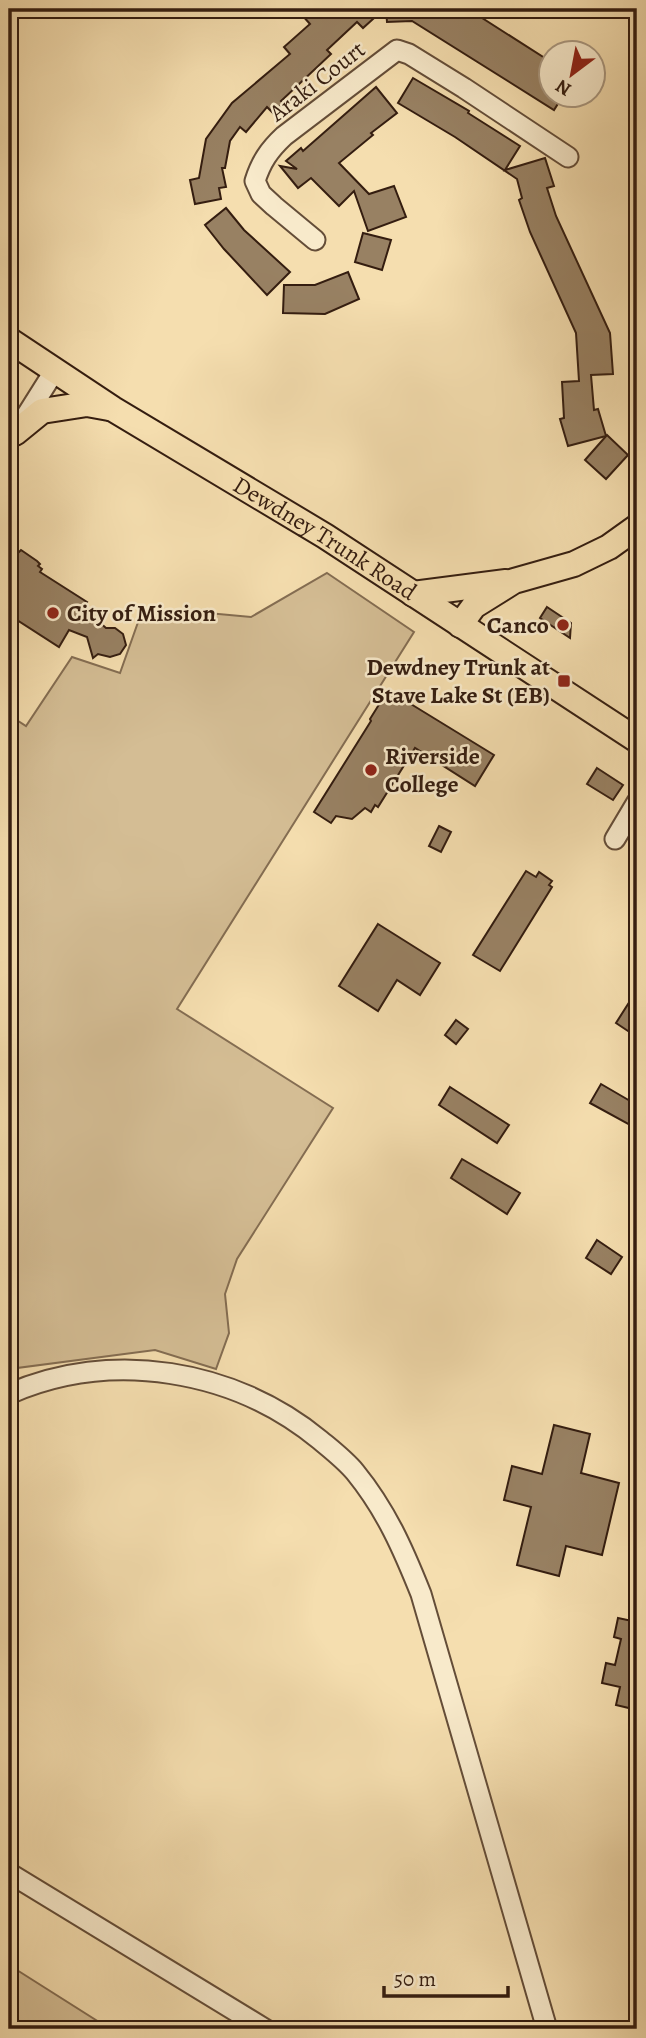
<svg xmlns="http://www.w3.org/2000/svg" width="646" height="2038" font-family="Alegreya,serif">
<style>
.green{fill:#d4bd94;stroke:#846d52;stroke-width:2}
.building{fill:#988163;stroke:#341d10;stroke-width:2}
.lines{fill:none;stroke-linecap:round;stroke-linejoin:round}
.minor-casing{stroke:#644d38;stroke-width:23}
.major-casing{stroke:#341d10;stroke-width:28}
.minor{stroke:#f8eacb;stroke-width:19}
.major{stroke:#f5deaf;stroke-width:24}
.poi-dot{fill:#8f2418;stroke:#f8eacb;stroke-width:2.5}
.labels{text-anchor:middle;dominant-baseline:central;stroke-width:5;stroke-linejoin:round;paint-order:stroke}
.street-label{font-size:24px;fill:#341d10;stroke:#f8eacb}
.poi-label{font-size:24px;font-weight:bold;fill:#341d10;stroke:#f8eacb;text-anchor:start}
</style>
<rect width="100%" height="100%" fill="#f5deaf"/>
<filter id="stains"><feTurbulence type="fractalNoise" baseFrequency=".00286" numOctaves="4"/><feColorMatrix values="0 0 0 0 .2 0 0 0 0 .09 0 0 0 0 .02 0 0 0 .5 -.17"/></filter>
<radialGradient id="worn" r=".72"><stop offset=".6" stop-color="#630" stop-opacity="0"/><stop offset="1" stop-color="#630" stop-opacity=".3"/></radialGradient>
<!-- green -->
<g class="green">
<polygon points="327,573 414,632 177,1009 333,1108 237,1259 225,1294 229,1333 216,1369 155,1350 9,1369 9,715 26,726 72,657 120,673 142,611 186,611 251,617"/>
<polygon points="9,1965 110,2029 9,2029"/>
</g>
<!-- building -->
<g class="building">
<polygon points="309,9 384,9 363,28 357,22 327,50 331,54 281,101 283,103 273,113 267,107 246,132 240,127 230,141 225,168 222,168 226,187 219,188 221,199 195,204 190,180 199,178 206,139 232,103 290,54 284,47 310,24 302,15"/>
<polygon points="386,9 468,9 551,62 551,94 564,94 554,110 412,21 387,22"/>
<polygon points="413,78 469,111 468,113 520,146 505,170 545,158 554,186 547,188 556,216 610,333 613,374 591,375 594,410 598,409 606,436 568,446 560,419 564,418 562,382 579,381 576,333 530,232 519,200 522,198 517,179 455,137 398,103"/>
<polygon points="376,87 397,113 371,133 373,135 339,163 369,194 394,186 406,217 368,231 354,191 339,206 311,178 298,188 280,166 297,169 286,161 301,148 303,151"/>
<polygon points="226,208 244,230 290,272 267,295 224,249 205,225"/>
<polygon points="363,233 391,240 382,270 355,262"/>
<polygon points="348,272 359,299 325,314 283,313 284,285 315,285"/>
<polygon points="607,435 628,455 606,479 585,460"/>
<polygon points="16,550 19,552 21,550 37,561 40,564 38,566 42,569 40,572 87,602 83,608 106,628 115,628 123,634 126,645 120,654 110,657 98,654 93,658 87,637 69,630 59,647 14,618 16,616 9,611 9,562"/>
<polygon points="547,607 571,623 570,638 540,618"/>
<polygon points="388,690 494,755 475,786 415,748 378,807 375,805 371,812 365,808 352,819 336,816 331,823 314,812 371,721 370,719"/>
<polygon points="597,768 623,785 613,800 587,784"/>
<polygon points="439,826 451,832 441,852 429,846"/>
<polygon points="526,871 536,877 539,872 552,881 549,885 552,887 500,971 473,955"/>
<polygon points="378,924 440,963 420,995 397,980 378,1011 339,986"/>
<polygon points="637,990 637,1037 616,1023"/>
<polygon points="456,1020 468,1029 456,1044 445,1035"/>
<polygon points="601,1084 637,1105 637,1112 630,1125 590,1103"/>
<polygon points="450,1087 509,1125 497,1143 439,1105"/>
<polygon points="462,1159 520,1193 507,1214 451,1178"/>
<polygon points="597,1240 622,1257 611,1274 586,1258"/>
<polygon points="554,1425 590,1434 581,1473 619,1483 602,1555 566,1546 559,1576 517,1565 531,1507 504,1500 512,1466 542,1474"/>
<polygon points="618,1618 637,1622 637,1701 633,1709 616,1705 620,1687 602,1683 606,1663 615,1665 621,1639 614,1637"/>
</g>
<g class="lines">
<!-- minor casing -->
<g class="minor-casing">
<g id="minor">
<path d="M 315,240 L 274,206 L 261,194 L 255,181 C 261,162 269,150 284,136 L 397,50 L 409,54 L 464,88 L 568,157"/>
<polyline points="21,424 55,370"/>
<polyline points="615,839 637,802"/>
<path d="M 9,1394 C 111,1349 234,1369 320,1440 C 332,1450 345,1460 355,1472 C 386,1510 403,1549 421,1594 L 547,2029"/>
<polyline points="9,1873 265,2029"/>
</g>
</g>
<!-- major casing -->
<g class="major-casing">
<g id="major">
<path id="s1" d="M 9,340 L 113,409 L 325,536 L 637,740"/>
<polyline points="15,433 42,411 87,404 109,408"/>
<polyline points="413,594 506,582"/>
<polyline points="460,625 474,606 514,581 574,564 609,547 637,527"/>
</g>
</g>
<!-- minor -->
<use href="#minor" class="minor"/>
<!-- major -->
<use href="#major" class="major"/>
</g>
<!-- markers -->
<g class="poi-dot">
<circle cx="53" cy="613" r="7"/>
<circle cx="563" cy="625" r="7"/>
<rect x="557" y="674" width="14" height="14" rx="3.5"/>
<circle cx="371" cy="770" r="7"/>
</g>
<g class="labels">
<!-- street labels -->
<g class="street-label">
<text transform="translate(317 81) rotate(-38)">Araki Court</text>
<text stroke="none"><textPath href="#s1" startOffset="373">Dewdney Trunk Road</textPath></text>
</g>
<!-- poi labels -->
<g class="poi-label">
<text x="67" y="613">City of Mission</text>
<text x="549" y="625" text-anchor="end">Canco</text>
<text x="550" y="667" text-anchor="end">Dewdney Trunk at<tspan x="550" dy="28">Stave Lake St (EB)</tspan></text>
<text x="385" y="756">Riverside<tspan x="385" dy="28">College</tspan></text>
</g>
</g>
<!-- margin -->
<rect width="646" height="2038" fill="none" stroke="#f5deaf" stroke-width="35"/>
<rect x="10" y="10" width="625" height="2017" fill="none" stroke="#341d10" stroke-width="3.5"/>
<rect x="18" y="18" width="611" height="2003" fill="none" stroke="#341d10" stroke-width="2"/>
<!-- north arrow -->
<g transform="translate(572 74) rotate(212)"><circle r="33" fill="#f8eacb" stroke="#aa9880" stroke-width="2"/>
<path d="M0-5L12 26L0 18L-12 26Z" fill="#8f2418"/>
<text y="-10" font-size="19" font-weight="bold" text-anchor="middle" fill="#341d10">N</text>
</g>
<!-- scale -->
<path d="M384 1986v10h124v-10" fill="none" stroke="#341d10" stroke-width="3.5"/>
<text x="394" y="1986" font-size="21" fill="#341d10" stroke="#f8eacb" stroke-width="5" paint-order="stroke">50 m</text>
<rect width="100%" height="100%" filter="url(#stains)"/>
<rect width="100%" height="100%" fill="url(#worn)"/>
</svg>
